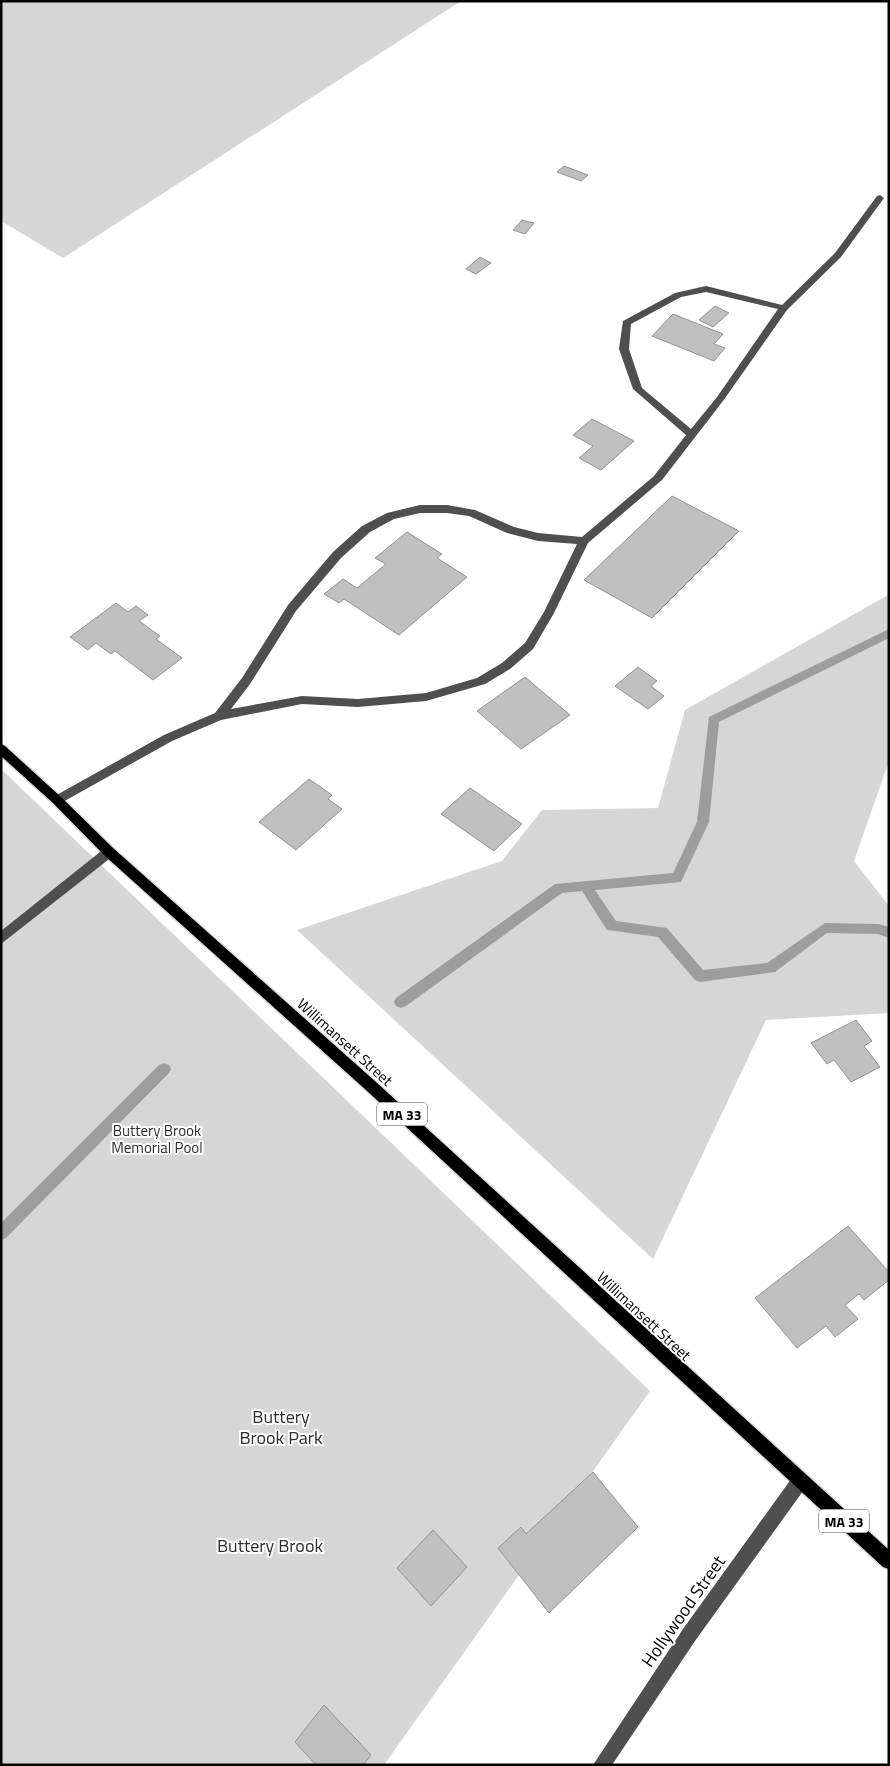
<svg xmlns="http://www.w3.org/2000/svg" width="890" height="1766" font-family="'Titillium Web',sans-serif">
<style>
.green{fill:#d6d6d6}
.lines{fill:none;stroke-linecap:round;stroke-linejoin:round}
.stream{fill:#9d9d9d;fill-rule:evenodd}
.building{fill:#bfbfbf;stroke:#939393}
.major-casing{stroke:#dbdbdb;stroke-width:3}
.minor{fill:#4f4f4f;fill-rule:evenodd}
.major{fill:#000;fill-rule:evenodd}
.labels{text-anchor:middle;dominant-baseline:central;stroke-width:4;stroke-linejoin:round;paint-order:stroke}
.shield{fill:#fff;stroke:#4c4c4c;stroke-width:1}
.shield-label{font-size:14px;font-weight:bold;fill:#000}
.street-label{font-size:15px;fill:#000;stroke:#fff}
.park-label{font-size:15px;fill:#2d2d2d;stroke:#fff}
.near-park-label{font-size:18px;fill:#2d2d2d;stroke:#fff}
.near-street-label{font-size:18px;fill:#000;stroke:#fff}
</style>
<rect width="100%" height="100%" fill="#fff"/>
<!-- green -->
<g class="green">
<polygon points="1,1 461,1 63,258 1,221"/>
<polygon points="888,595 889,761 854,861 889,906 889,1013 766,1020 653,1259 297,930 502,861 542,810 658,808 685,710"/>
<polygon points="1,769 650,1391 384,1765 1,1765"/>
</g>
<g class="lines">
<!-- stream -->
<g class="stream">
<polygon points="889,629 889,638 719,722 709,822 681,882 595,890 616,921 667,928 703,970 767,963 825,923 879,924 889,927 889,938 878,934 827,933 775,972 700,982 695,980 658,937 607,930 582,891 562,893 406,1006 401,1008 396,1006 394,1002 396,998 555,884 673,873 697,822 709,717"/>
<polygon points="164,1063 169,1065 171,1069 169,1073 6,1238 1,1240 1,1223 159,1065"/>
</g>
</g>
<!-- building -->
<g class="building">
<polygon points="564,166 588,175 581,181 557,172"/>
<polygon points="522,220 534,223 525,234 513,230"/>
<polygon points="480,257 491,263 476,274 466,269"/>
<polygon points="715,306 729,313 713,327 699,320"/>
<polygon points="673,314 723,334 714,344 725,348 714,361 652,336"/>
<polygon points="592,419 634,441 601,470 579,458 593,446 573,435"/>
<polygon points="672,496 739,531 652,618 584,580"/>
<polygon points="407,532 442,554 437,558 467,577 399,635 344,599 339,603 324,594 343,579 357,588 386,564 375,558"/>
<polygon points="116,603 128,612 136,606 148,615 139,621 160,636 156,639 182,658 153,680 115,651 111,654 96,643 88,650 70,637"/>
<polygon points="638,667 657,681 651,686 664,696 648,709 615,686"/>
<polygon points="525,677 570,715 521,749 477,711"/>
<polygon points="309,779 332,795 328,799 342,809 296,850 259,822"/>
<polygon points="470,788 522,824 494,851 441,814"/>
<polygon points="856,1020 872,1041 864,1046 880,1067 851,1082 834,1060 827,1064 811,1043"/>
<polygon points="848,1226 889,1272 889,1280 864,1300 859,1294 845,1305 858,1319 835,1337 826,1326 797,1348 755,1298"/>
<polygon points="593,1472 638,1527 549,1613 498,1548 521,1527 526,1534"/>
<polygon points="433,1530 467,1567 431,1606 397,1568"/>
<polygon points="324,1705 371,1755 363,1765 316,1765 295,1742"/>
</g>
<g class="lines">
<!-- major casing -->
<g class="major-casing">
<polygon id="major" points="1,744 5,746 61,797 113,848 376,1082 889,1550 889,1569 883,1567 366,1090 105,856 53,803 1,756"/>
</g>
<!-- minor -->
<g class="minor">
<path d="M 880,195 L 884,198 L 841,257 L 787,310 L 723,401 L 662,480 L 588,543 L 554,613 L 533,649 L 510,669 L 485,684 L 426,701 L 358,707 L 302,704 L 221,720 L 172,741 L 61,803 L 53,803 L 51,800 L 53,797 L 164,735 L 215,713 L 242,678 L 288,605 L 333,552 L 362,526 L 387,513 L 420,505 L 447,505 L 475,510 L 514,527 L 538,533 L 582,537 L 654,476 L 686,435 L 633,389 L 619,349 L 623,321 L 675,293 L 706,286 L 782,305 L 835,253 L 877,196 ZM 706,292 L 778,309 L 717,397 L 691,429 L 642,388 L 629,349 L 631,324 L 681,297 ZM 420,513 L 447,513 L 469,516 L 507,533 L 538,541 L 577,544 L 544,612 L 525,643 L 502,663 L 477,678 L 426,693 L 358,699 L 302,696 L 231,709 L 250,684 L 296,611 L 341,558 L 370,532 L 394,519 Z"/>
<polygon points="109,847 113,848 115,852 113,856 1,944 1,931 105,848"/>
<polygon points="800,1473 806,1475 808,1481 806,1487 695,1641 612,1765 593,1765 683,1629 794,1475"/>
</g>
<!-- major -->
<use href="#major" class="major"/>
</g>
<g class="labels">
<!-- shield labels -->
<g class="shield">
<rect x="377" y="1102.5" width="50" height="23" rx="4"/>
<rect x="819" y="1509.5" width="50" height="23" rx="4"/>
</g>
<g class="shield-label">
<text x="402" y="1114">MA 33</text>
<text x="844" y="1521">MA 33</text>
</g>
<!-- street labels -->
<g class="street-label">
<text transform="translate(345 1042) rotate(42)">Willimansett Street</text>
<text transform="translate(644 1316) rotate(43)">Willimansett Street</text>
</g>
<!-- park labels -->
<g class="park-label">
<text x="157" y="1130">Buttery Brook<tspan x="157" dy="17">Memorial Pool</tspan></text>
</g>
<!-- near-park labels -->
<g class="near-park-label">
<text x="281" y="1416">Buttery<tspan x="281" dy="21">Brook Park</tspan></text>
<text x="270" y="1545">Buttery Brook</text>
</g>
<!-- near-street labels -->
<g class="near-street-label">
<text transform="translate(683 1611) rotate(-55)">Hollywood Street</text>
</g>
</g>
<!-- border -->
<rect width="890" height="1766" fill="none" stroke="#000000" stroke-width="5"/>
</svg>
